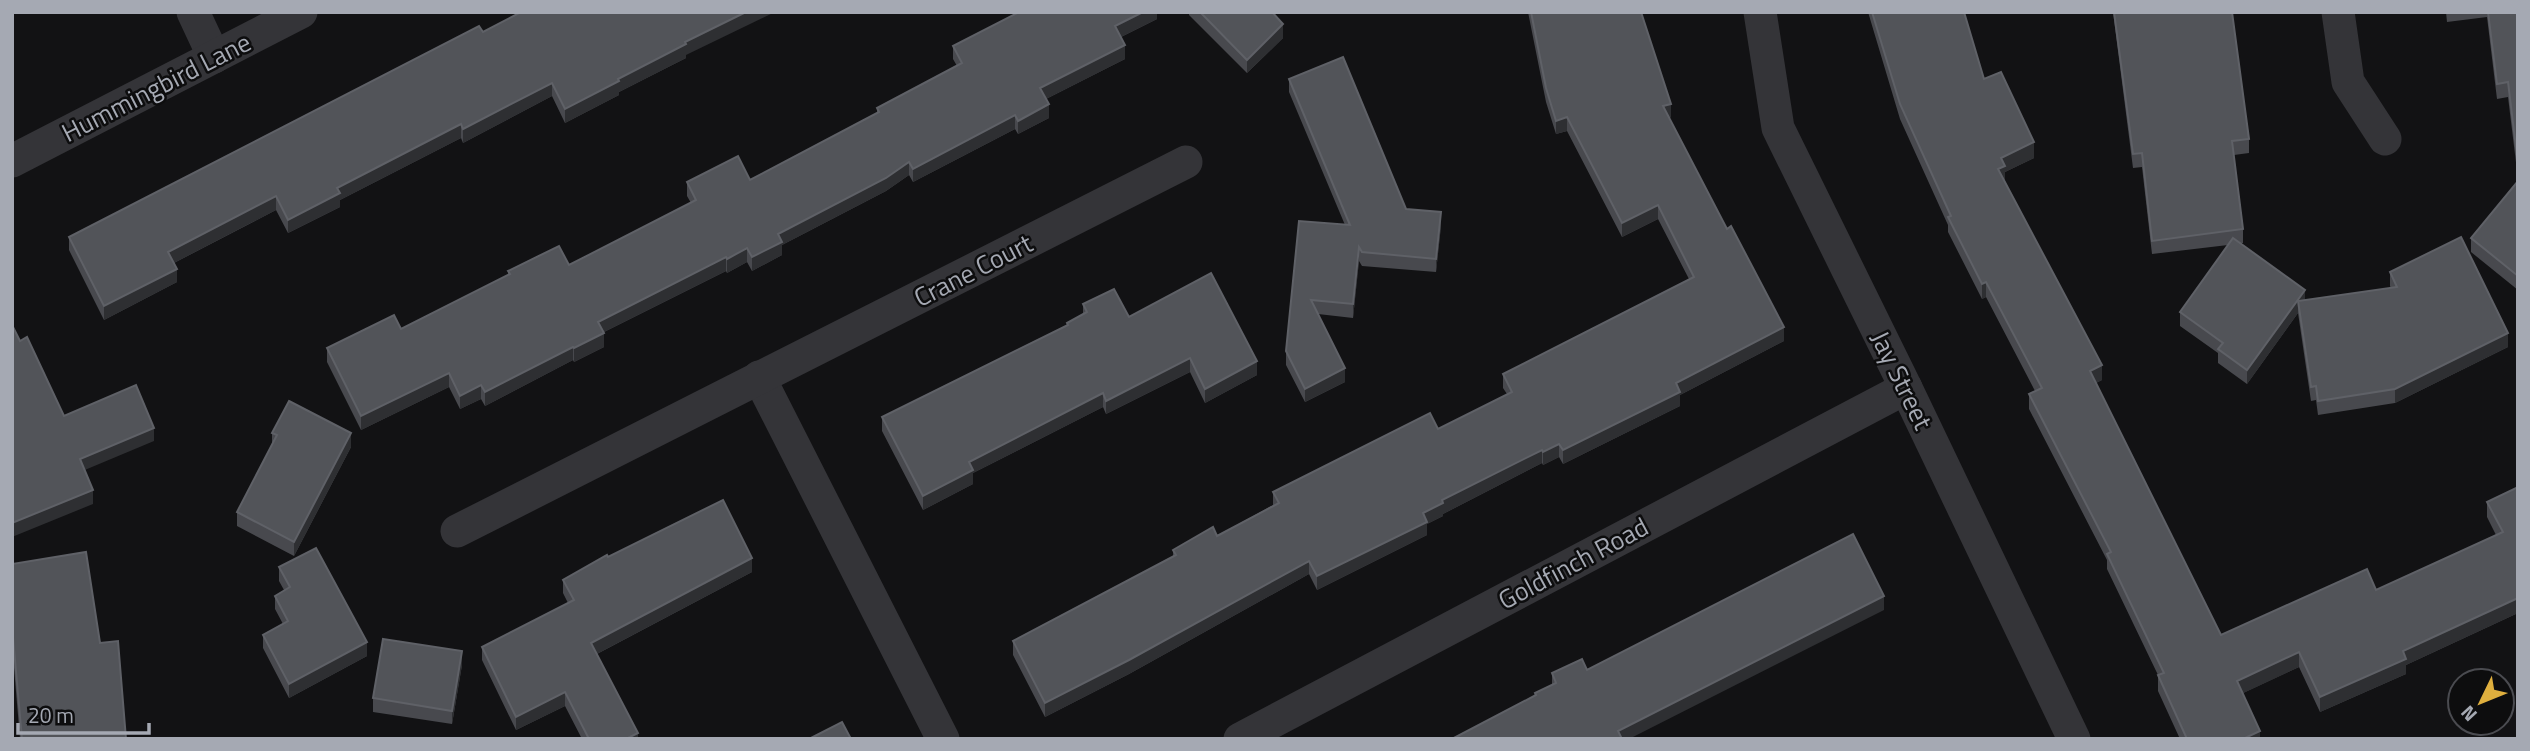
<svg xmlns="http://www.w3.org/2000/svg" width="2530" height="751" font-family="'Titillium Web',sans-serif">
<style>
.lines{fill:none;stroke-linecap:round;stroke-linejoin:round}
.street{stroke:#343438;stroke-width:33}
.wall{fill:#48494e}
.shaded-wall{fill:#2e2f32}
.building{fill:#525459;stroke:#5f6167;stroke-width:2}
.labels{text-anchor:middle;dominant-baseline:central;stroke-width:5;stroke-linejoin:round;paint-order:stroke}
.street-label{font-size:26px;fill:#a5a9b3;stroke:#0d0d0e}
</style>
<rect width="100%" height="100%" fill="#121214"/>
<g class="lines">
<!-- street -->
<g class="street">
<polyline points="193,12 214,57"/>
<polyline points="1760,12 1778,128 1906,388 2074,739"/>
<polyline points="2338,12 2348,82 2385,139"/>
<polyline points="12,161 301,12"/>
<polyline points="759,377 943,739"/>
<polyline points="457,531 1186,162"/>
<polyline points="1240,739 1906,388"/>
</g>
</g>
<!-- wall -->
<g class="wall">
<polygon points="1157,12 1157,19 1121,37 1125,59 1046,99 1049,118 1018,134 1015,129 913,182 909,175 886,191 782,245 782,255 752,271 747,262 727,273 726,271 604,332 604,347 574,362 573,360 485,406 481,399 460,409 449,387 361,430 327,362 327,348 401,329 508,275 508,271 569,265 691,203 687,196 687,182 750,180 877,113 877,108 957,66 953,59 953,46"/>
<polygon points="1189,12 1274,12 1283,38 1247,73 1189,15"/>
<polygon points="1528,12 1641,12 1671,117 1669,118 1784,341 1680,395 1680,406 1563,464 1559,457 1543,465 1542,463 1443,514 1443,516 1427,524 1427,535 1317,590 1309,574 1129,674 1045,717 1013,655 1013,641 1173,557 1173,550 1217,536 1273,505 1273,492 1438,429 1507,394 1503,388 1503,374 1689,279 1658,219 1622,237 1567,131 1556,134 1546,102"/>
<polygon points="1868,12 1964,12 1984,79 2034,158 2005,172 2004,181 2102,380 2096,383 2221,635 2376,590 2496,535 2487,517 2487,502 2518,487 2518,613 2406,665 2406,674 2320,712 2299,667 2243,693 2260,739 2180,739 2158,691 2158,675 2107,569 2107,560 2029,409 2029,394 2035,391 1986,297 1982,299 1948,232 1948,225 1900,119"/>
<polygon points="2113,12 2232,12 2249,139 2249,153 2234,155 2243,229 2243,243 2241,243 2305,300 2391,288 2390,286 2390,272 2508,347 2395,403 2318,415 2316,400 2311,401 2298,313 2247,384 2218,363 2218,353 2180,326 2180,312 2228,245 2152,254 2142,167 2133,168"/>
<polygon points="2446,12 2518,12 2518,179 2508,97 2497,99 2487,17 2447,22"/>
<polygon points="483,32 686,55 686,58 619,92 619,95 565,123 552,96 463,143 461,138 340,200 340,207 288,233 276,210 174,263 177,282 104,320 69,250 69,237"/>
<polygon points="1289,79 1406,209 1441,226 1436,272 1362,266 1359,261 1353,318 1318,314 1345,382 1305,402 1286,365 1286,351 1345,225 1289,92"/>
<polygon points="2518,181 2518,290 2471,252 2471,238"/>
<polygon points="1083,304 1129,317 1257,375 1205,403 1190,372 1106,414 1103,407 973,473 973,484 923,510 882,431 882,417 1067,325 1067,323 1083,314"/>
<polygon points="272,433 351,447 294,556 237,526 237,512 272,445"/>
<polygon points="608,557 752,572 597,654 638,739 582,739 565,706 516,730 482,660 482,647 568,603 563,593 563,580"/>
<polygon points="12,564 100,643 126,739 20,739 12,644"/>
<polygon points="279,567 367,656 289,698 263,648 263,635 283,624 275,609 275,596 284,590 279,581"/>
<polygon points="1884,610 1535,696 1535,693 1552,685 1552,673 1587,670"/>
<polygon points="462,665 452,724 373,712 373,698"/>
</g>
<!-- shaded-wall -->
<g class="shaded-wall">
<polygon points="746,12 775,12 686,55 686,58 619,92 619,95 565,123 565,109 685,42"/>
<polygon points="1143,12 1157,12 1157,19 1115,40 1115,26"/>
<polygon points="1283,24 1283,38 1247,73 1247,60"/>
<polygon points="1125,45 1125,59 1040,102 1040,88"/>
<polygon points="552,83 552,96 463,143 463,129"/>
<polygon points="1049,104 1049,118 1018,134 1018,121"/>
<polygon points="1671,104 1671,117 1663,120 1663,106"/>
<polygon points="1015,115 1015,129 913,182 913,169"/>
<polygon points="1567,117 1567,131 1556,134 1556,121"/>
<polygon points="461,124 461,138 340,200 340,207 288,233 288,220 337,188"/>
<polygon points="2034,142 2034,158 2005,172 2005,181 1998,169 2001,158"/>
<polygon points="909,162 909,175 886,191 782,245 782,255 752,271 752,257 778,234"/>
<polygon points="276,196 276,210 168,266 168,252"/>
<polygon points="1658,205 1658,219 1622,237 1622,223"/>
<polygon points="1441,212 1441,226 1436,272 1436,259"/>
<polygon points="1359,247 1359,261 1353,318 1353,304"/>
<polygon points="747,248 747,262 727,273 727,259"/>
<polygon points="726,257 726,271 598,335 598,322"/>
<polygon points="177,269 177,282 104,320 104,306"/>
<polygon points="1986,282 1986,297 1982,299 1982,284"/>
<polygon points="2305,290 2305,303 2298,301 2298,313 2247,384 2247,370"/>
<polygon points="1784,327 1784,341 1680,395 1680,406 1563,464 1563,450 1676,383"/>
<polygon points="604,333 604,347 574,362 574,348"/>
<polygon points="2508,333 2508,347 2395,403 2395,389"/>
<polygon points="573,347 573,360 485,406 485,392"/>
<polygon points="1190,358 1190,372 1106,414 1106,401"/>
<polygon points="1257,361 1257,375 1205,403 1205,389"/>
<polygon points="2102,365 2102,380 2090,386 2090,371"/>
<polygon points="1345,368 1345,382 1305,402 1305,389"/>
<polygon points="449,373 449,387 361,430 361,416"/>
<polygon points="481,385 481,399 460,409 460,396"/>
<polygon points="1103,393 1103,407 973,473 973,484 923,510 923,496 969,462"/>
<polygon points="154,428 154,441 80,472 80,459"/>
<polygon points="351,433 351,447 294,556 294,542"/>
<polygon points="1559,444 1559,457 1543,465 1543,452"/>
<polygon points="1542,450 1542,463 1443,514 1443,516 1427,524 1427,535 1317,590 1317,576 1442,500"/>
<polygon points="93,490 93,504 12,537 12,523"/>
<polygon points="752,558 752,572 591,657 591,643"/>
<polygon points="1309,561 1309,574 1129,674 1045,717 1045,703"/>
<polygon points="1884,596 1884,610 1629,739 1618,739 1618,731"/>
<polygon points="2518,598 2518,613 2406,665 2406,674 2320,712 2320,697 2403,651"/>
<polygon points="367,642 367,656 289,698 289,684"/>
<polygon points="462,651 462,665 452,724 452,711"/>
<polygon points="2299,652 2299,667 2237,696 2237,681"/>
<polygon points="565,692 565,706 516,730 516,717"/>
<polygon points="2260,731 2260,739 2243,739"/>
<polygon points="638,733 638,739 626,739"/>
</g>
<!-- building -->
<g class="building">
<polygon points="521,12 746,12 685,42 686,44 618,79 619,81 565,109 552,83 463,129 461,124 337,188 340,193 288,220 276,196 168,252 177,269 104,306 69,237 479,26 483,32"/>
<polygon points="1019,12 1143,12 1115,26 1125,45 1040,88 1049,104 1018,121 1015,115 913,169 909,162 886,178 778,234 782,242 752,257 747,248 727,259 726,257 598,322 604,333 574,348 573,347 485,392 481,385 460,396 449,373 361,416 327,348 394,315 401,329 510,274 508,271 559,246 569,265 696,200 687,182 738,156 750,180 879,112 877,108 962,63 953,46"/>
<polygon points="1200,12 1272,12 1283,24 1247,60"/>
<polygon points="1531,12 1641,12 1671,104 1663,106 1727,229 1731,226 1784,327 1676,383 1680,392 1563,450 1559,444 1543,452 1542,450 1442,500 1443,503 1423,513 1427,522 1317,576 1309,561 1129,660 1045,703 1013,641 1176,555 1173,550 1213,527 1217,536 1279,503 1273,492 1430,413 1438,429 1512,392 1503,374 1694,277 1658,205 1622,223 1567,117 1556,121 1546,88"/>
<polygon points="1872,12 1964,12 1984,79 2001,72 2034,142 2001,158 2005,166 1998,169 2102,365 2090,371 2221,635 2367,569 2376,590 2503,532 2487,502 2518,487 2518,598 2403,651 2406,659 2320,697 2299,652 2237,681 2260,731 2243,739 2187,739 2158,675 2164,673 2107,554 2111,552 2029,394 2042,388 1986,282 1982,284 1948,217 1951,216 1900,104"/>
<polygon points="2114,12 2232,12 2249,139 2232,141 2243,229 2152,241 2142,153 2133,154"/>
<polygon points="2488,12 2518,12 2518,164 2508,82 2497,84"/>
<polygon points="1343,57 1406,209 1441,212 1436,259 1362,252 1359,247 1353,304 1311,300 1345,368 1305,389 1286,351 1299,221 1350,225 1289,79"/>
<polygon points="2518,181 2518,276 2471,238"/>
<polygon points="2461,237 2508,333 2395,389 2318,401 2316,386 2311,387 2298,301 2397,287 2390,272"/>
<polygon points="2233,238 2305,290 2247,370 2218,349 2223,343 2180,312"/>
<polygon points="1211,273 1257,361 1205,389 1190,358 1106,401 1103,393 969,462 973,470 923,496 882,417 1068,325 1067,323 1087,312 1083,304 1114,289 1129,317"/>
<polygon points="12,325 20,341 27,337 64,416 136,385 154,428 80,459 93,490 12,523"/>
<polygon points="289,401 351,433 294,542 237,512 277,435 272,433"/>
<polygon points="723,500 752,558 591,643 638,733 626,739 589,739 565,692 516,717 482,647 574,600 563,580 607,555 608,557"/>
<polygon points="1853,534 1884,596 1618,731 1622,739 1452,739 1536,695 1535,693 1556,683 1552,673 1582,659 1587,670"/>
<polygon points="316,548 367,642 289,684 263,635 288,621 275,596 290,587 279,567"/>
<polygon points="86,552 100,643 118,641 126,739 22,739 12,626 12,564"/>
<polygon points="383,639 462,651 452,711 373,698"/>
<polygon points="842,722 851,739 809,739"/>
</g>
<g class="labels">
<!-- street labels -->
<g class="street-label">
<text transform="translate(156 87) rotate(-27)">Hummingbird Lane</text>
<text transform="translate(973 270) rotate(-27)">Crane Court</text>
<text transform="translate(1902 380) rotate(64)">Jay Street</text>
<text transform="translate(1573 563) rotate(-28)">Goldfinch Road</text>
</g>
</g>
<!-- border -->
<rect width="2530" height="751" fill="none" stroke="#a5a9b3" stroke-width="28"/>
<!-- north arrow -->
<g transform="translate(2481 702) rotate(227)"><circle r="33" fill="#0d0d0e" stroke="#4a4b50" stroke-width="2"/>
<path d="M0-5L12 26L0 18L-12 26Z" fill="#dfaf3e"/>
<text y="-10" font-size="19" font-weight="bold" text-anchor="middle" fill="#a5a9b3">N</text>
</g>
<!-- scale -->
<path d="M18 723v10h131v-10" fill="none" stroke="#a5a9b3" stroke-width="3.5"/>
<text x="28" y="723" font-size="21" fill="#a5a9b3" stroke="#0d0d0e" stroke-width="5" paint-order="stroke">20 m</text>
</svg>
